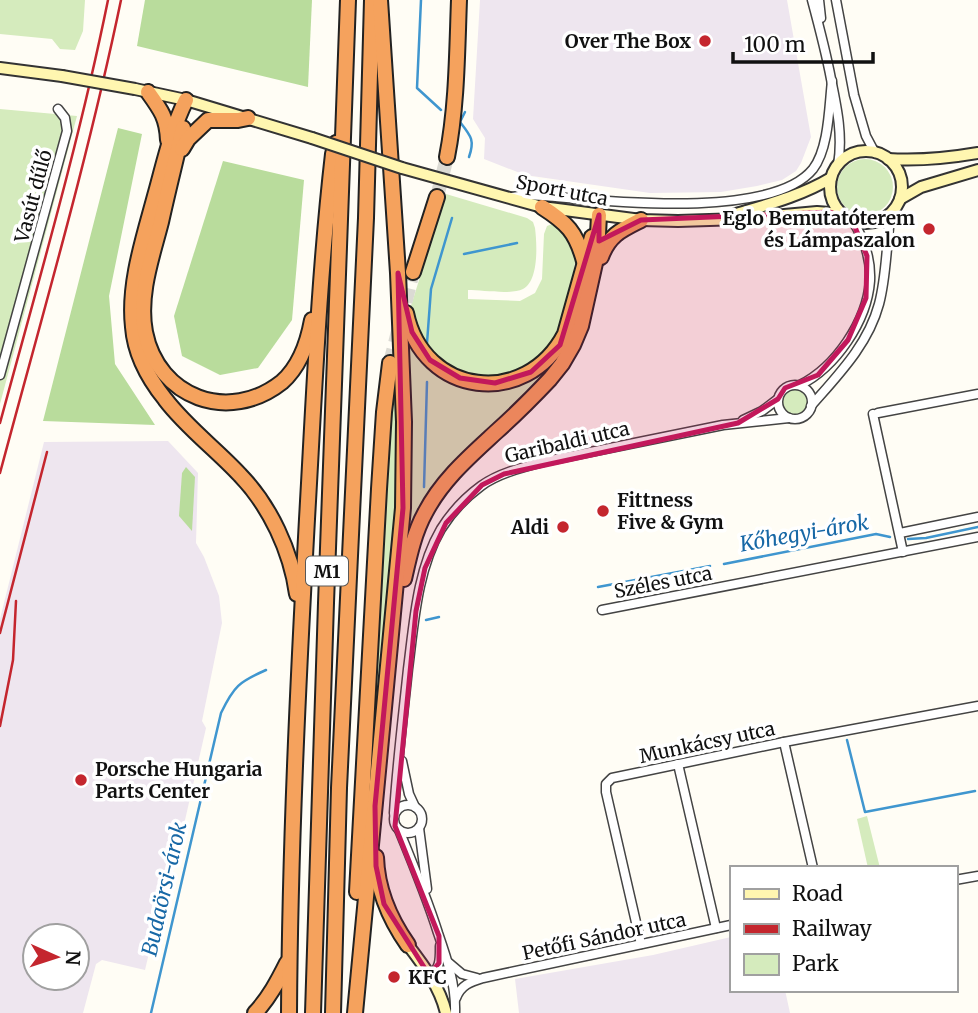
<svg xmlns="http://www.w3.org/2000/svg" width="978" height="1013" font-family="Merriweather,serif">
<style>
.industrial{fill:#eee6ef;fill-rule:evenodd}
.green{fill:#d5ebbd}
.forest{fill:#b9dc9c}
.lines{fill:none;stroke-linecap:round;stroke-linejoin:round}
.stream{stroke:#3f96cf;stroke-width:2.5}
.highway-tunnel{stroke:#dbdad3;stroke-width:14;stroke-dasharray:14 7;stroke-linecap:butt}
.street-casing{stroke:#444;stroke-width:11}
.secondary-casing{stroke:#333;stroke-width:14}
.highway-casing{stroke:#222;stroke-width:18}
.street{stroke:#fff;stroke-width:8}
.secondary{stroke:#fff6b0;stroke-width:10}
.highway{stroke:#f5a25d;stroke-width:14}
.rail{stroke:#c4262e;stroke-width:2.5}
.secondary-bridge-casing{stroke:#333;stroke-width:14;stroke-linecap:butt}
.secondary-bridge{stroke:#fff6b0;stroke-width:10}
.marked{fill:#c2185b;fill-opacity:0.2;stroke:#c2185b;stroke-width:5;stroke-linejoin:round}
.poi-dot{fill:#c4262e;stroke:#fff;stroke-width:2.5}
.labels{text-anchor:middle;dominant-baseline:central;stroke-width:7;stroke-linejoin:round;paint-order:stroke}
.shield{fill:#fff;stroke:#585858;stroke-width:2}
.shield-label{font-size:18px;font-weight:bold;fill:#111}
.poi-label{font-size:19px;font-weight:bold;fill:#111;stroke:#fff;text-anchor:end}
.street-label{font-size:19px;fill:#111;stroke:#fff}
.water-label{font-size:21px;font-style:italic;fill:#1768a6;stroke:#fff}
</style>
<rect width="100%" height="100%" fill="#fffdf5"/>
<!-- industrial -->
<g class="industrial">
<polygon points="480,0 787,0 811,137 801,163 796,171 782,180 757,186 721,192 650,193 525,175 484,159 485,138 473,119"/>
<path d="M 168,441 L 198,473 L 196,543 L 204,557 L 219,596 L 222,623 L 202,721 L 206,728 L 175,864 L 169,868 L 145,970 L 102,960 L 96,964 L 83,1013 L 0,1013 L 0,619 L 44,442 ZM 35,936 L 77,936 L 77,978 L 35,978 Z"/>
<polygon points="731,937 731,990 785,990 790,1013 519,1013 515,979 653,955"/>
</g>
<!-- green -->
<g class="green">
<polygon points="0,0 85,0 83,31 75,50 60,49 52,39 0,34"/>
<polygon points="0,109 77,116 0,404"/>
<circle cx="865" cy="187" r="28"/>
<path d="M 446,194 L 527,218 L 533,222 L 535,228 C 537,244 539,281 523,289 C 511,295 482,290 468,290 L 468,299 L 520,301 L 535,293 L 542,279 L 544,234 L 547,226 L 552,224 L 557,226 L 575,246 L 576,258 L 565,312 L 551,343 L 531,363 L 517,371 L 503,375 L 486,377 L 472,375 L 447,367 L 425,347 L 410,309 Z"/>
<path d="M 577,319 L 553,370 L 413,521 L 411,521 L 410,519 C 414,461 411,403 409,344 L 411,344 C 449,396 465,388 523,382 Z"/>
<polygon points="396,380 401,472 367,827 374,675 390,431"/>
<circle cx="795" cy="402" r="13"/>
<polygon points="867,816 880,868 868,868 857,819"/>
</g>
<!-- forest -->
<g class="forest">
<polygon points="145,0 312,0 308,87 137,46"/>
<polygon points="118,128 142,134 109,296 115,364 155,425 43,421"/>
<polygon points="223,161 304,180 292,320 258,368 220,375 182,356 174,316"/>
<polygon points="186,467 195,477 192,531 179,516 182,473"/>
</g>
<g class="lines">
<!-- stream -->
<g class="stream">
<polyline points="421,0 417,88 441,110"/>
<path d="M 465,112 L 460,122 C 471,136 475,140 469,157"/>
<polyline points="464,254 517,243"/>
<polyline points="427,343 431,289 452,218"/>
<polyline points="424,487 427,382"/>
<polyline points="908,539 926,538 978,527"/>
<polyline points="724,564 876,534 890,537"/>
<polyline points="598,587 710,566"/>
<polyline points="426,620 439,617"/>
<polyline points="847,740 865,812 975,791"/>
<path d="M 151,1013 L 221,713 C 234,686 239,682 266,670"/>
</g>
<!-- highway-tunnel -->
<g class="highway-tunnel">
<polyline points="437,197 447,157"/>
<polyline points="390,363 413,272"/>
</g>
<!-- street casing -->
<g class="street-casing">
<g id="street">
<path d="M 812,0 C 819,26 826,52 831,79 C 837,108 843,136 838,165"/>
<polyline points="819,0 821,18"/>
<polyline points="836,0 854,95 866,136 875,153"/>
<path d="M 512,197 L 526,195 L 543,196 C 604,201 772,220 813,169 C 829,148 829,107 832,81"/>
<polyline points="0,375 67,131 65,118 58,109"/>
<circle cx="795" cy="402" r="17"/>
<path d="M 800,385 C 836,367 867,321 870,281 C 871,260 864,238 852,220"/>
<path d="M 811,406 C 838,375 868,345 879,304 C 887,274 886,243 891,213"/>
<polyline points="878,413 978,394"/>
<polyline points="873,414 903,552"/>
<polyline points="743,420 762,411 778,399"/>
<polyline points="900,533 978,517"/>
<polyline points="602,610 978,537"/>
<polyline points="784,742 813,868"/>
<polyline points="402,761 409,794 415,807"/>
<polyline points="678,764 716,928"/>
<circle cx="408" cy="819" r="14"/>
<path d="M 394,813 C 397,765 403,717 408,669 C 414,623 417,570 441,529 C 451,513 466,497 481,486 C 500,472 528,466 551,460 L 723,425 L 789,418"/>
<polyline points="419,828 427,889"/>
<path d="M 399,830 C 413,864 427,898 438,933 C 447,959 456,985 455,1013"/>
<polyline points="955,880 978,876"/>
<polyline points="641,944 606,792 606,784 612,778 784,742 978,706"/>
<polyline points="449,963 462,974 477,978"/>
<path d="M 429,975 C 441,970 440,957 440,946"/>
<path d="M 456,998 C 461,985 470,982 483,978 L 731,925"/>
</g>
</g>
<!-- secondary casing -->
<g class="secondary-casing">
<g id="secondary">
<polyline points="0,68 62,76"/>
<polyline points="135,89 186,100 312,138"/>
<circle cx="866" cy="187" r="36"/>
<path d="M 888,159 C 918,161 949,158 978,153"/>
<polyline points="402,168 542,207 641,220 678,221 741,219 817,212 843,214"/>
<polyline points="900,199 921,187 978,170"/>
<path d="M 733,215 C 766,205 801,196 831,178"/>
<path d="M 408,945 C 424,966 440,987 446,1013"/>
</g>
</g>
<!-- highway casing -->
<g class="highway-casing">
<g id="highway">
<path d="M 148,92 C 161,110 167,118 168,140"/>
<path d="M 186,100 C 171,130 164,164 155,196 C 144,237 128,284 133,327 C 135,354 149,379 165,399 C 186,427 216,449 240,475 C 270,506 291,551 297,594"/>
<path d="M 183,128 C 176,159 168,190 161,222 C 152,257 138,295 145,332 C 158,398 229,424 282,382 C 299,367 308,342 312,320"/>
<polyline points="182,149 188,139 208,120 238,120 248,118"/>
<path d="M 447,157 C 457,106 457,53 459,0"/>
<path d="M 542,207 C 567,223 576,232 584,261"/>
<path d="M 601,257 C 609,235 621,230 641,220"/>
<polyline points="413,272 437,197"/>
<path d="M 406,313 C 423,396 526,409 565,334 L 592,237"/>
<path d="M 404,579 C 409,557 414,533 425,513 C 442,480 470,456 496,432 C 515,415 533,397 550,379 L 562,364 L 573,345 L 581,326 L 597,254 L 599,215"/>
<path d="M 376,857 C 377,890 389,918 408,945"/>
<polyline points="357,892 379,489 384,412 390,363"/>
<path d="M 255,1013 C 269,998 278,981 287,963"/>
<path d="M 289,1013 C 290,848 298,684 307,519 C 314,397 319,275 333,154 L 336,143"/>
<polyline points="313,1013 326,603 348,0"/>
<polyline points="333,1013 339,788 366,218 372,0"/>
<polyline points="355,1013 403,508 404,422 398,273 380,0"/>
</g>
</g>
<!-- street -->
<use href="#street" class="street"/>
<!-- secondary -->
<use href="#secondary" class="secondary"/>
<!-- highway -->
<use href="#highway" class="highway"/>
<!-- rail -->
<g class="rail">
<path d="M 0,423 C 38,283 79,143 108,0"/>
<path d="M 0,473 C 42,316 88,159 121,0"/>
<polyline points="0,633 47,452"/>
<polyline points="0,726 13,660 16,601"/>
</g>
<!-- secondary-bridge casing -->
<g class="secondary-bridge-casing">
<g id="secondary-bridge">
<polyline points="62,76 135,89"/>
<polyline points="312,138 402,168"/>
</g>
</g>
<!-- secondary-bridge -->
<use href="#secondary-bridge" class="secondary-bridge"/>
</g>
<!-- marked area -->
<path class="marked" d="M 830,212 L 852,220 L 867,256 L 866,298 L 848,340 L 818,375 L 785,388 L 778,399 L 738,423 L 504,474 L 482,485 L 446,523 L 425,568 L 416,611 L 395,826 L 439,936 L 439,963 L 429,975 L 384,904 L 376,866 L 375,806 L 403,508 L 398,273 L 412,332 L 430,360 L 460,378 L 495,383 L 531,372 L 560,345 L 599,215 L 599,241 L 641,220 Z"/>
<!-- markers -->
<g class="poi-dot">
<circle cx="705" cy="41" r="7"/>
<circle cx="929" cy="229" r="7"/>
<circle cx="603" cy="511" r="7"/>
<circle cx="563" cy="527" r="7"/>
<circle cx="81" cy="780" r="7"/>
<circle cx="394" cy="977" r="7"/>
</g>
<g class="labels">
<!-- shield labels -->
<rect class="shield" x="306" y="556.5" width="42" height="29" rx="5"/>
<g class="shield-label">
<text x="327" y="571">M1</text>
</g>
<!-- poi labels -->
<g class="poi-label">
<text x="691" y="41">Over The Box</text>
<text x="915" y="218">Eglo Bemutatóterem<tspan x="915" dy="22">és Lámpaszalon</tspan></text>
<text x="617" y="500" text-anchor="start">Fittness<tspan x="617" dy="22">Five &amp; Gym</tspan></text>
<text x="549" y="527">Aldi</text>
<text x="95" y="769" text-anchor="start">Porsche Hungaria<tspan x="95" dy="22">Parts Center</tspan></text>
<text x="408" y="977" text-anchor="start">KFC</text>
</g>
<!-- street labels -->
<g class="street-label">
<text transform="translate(562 190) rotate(11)">Sport utca</text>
<text transform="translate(33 196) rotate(-75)">Vasút dűlő</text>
<text transform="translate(567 442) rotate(-13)">Garibaldi utca</text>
<text transform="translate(663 582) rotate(-11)">Széles utca</text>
<text transform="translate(707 742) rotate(-12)">Munkácsy utca</text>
<text transform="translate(604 936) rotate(-12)">Petőfi Sándor utca</text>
</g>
<!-- water labels -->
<g class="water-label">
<text transform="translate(804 533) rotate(-10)">Kőhegyi-árok</text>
<text transform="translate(164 889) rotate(-77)">Budaörsi-árok</text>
</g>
</g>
<!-- legend -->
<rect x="730" y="866" width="228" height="126" fill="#ffffff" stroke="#a0a0a0" stroke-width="2"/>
<rect x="744" y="889" width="35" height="10" fill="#fff6b0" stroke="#a0a0a0" stroke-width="2"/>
<text x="792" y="901" font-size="21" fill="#111111">Road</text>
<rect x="744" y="924" width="35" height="10" fill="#c4262e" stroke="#a0a0a0" stroke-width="2"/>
<text x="792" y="936" font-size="21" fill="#111111">Railway</text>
<rect x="744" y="954" width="35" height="21" fill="#d5ebbd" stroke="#a0a0a0" stroke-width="2"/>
<text x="792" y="971" font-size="21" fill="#111111">Park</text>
<!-- north arrow -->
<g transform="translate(56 957) rotate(93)"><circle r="33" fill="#ffffff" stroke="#a0a0a0" stroke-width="2"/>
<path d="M0-5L12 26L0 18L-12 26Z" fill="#c4262e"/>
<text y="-10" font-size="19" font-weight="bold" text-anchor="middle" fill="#111111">N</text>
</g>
<!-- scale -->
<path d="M733 52v10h140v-10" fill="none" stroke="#111111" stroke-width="3.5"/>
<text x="744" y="52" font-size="21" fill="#111111" stroke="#ffffff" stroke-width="5" paint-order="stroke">100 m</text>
</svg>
